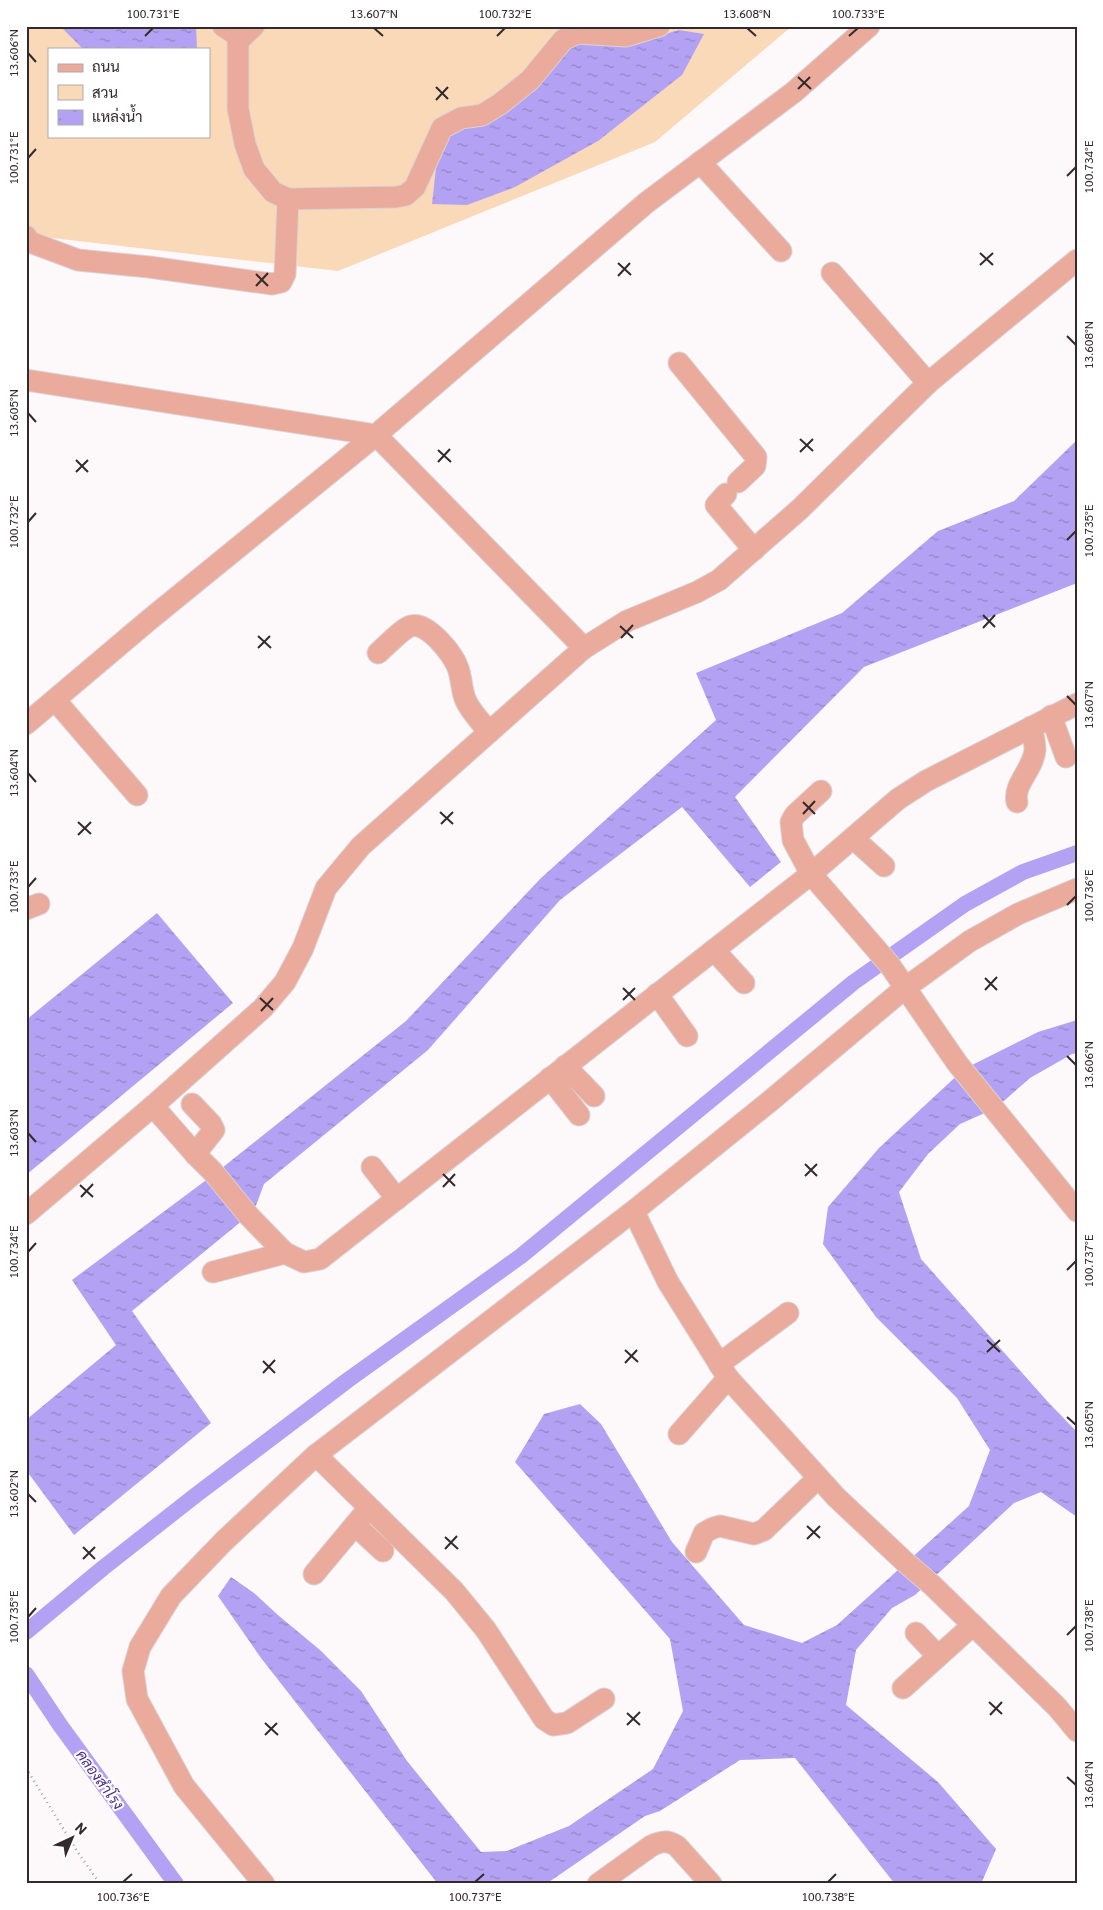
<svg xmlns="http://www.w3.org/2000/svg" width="1103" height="1910" font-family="Georgia,Sarabun,serif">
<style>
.green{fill:#fad9b9;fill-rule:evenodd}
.water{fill:url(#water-ripples)}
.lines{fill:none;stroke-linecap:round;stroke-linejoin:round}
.canal{stroke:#b3a2f3;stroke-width:16}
.minor-casing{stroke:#d9d3d5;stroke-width:23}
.path{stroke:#a49d9f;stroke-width:2.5;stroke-dasharray:1 4;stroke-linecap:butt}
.minor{stroke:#eaaa9c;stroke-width:21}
.ticks{fill:none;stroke:#332a2c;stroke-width:2}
.labels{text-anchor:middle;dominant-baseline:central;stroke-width:4;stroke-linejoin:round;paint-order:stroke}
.water-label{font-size:15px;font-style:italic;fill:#4d308c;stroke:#fff}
.neatline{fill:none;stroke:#332a2c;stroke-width:2}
.ticks-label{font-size:12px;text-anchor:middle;fill:#332a2c}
</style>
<defs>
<pattern id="water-ripples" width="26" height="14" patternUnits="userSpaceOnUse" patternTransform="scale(1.25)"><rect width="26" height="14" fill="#b3a2f3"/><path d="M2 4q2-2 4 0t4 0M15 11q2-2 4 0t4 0" fill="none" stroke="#9284c5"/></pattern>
</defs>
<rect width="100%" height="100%" fill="#fdf8fa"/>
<!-- green -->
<path class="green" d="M 26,26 L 792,26 L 655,142 L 338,271 L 26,235 ZM 49,49 L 209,49 L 209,136 L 49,136 Z"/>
<!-- water -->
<g class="water">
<polygon points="57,26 196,26 197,49 83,49 61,27"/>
<polygon points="679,30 704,34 682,75 598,141 515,187 467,205 432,204 438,150 455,125 496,120 563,50 577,39 624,46"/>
<polygon points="1077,440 1077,583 864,667 735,797 781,862 750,887 682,807 560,900 428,1050 264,1184 254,1211 132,1311 211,1423 74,1535 26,1470 26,1420 116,1345 72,1280 217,1172 406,1021 540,879 716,720 696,673 842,613 938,531 1014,501"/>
<polygon points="157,913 233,1003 26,1175 26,1020"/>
<polygon points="1077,1020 1077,1053 1072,1054 1030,1078 996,1108 960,1124 928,1154 899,1192 921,1259 1048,1402 1077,1432 1077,1517 1041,1492 1014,1503 915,1595 892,1608 856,1650 846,1705 938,1782 996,1849 981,1884 895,1884 795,1758 740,1760 660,1811 645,1816 546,1884 438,1884 261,1658 218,1596 231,1577 254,1593 279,1616 320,1650 361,1691 407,1761 481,1852 507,1851 569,1826 653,1769 683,1711 670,1639 515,1462 544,1414 580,1404 601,1424 672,1542 744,1625 802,1643 837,1625 969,1506 990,1450 957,1398 876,1317 823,1244 828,1207 879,1148 964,1069 1038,1032"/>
</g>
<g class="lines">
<!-- canal -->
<g class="canal">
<polyline points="26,1632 103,1568 196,1495 348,1380 521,1256 854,982 965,904 1023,872 1077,853"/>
<polyline points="26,1674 60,1725 176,1884"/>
</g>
<!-- minor casing -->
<g class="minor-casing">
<g id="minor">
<polyline points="223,26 241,38"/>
<polyline points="254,26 238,41 238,109 245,144 254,169 273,192 288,199 396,197 406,195 415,187 442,128 461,118 482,115 500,104 530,80 563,40 577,33 626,36 659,26"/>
<polyline points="700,162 781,251"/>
<polyline points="26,236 30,242 78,260 149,267 272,284 281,282 285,274 288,199"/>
<polyline points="832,273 928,383"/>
<polyline points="679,363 756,457 755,466 738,482"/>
<polyline points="26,380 376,435 584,648"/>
<polyline points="726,494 716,505 754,550"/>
<path d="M 378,653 C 385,647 403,628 411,626 C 427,621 453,654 458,668 C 462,679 461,690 466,701 C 471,712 482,723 489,732"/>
<polyline points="55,700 137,795"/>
<polyline points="1051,716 1066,757"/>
<polyline points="26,724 149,620 376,435 646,203 794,92 869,26"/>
<polyline points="821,791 795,815 791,822 793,840 811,874 889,964 957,1063 1077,1211"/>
<path d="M 1017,802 C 1013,784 1033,770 1035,750 C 1035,743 1033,734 1031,727"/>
<polyline points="853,838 884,866"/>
<polyline points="26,909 39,904"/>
<polyline points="714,950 744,983"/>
<polyline points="657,994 687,1036"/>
<polyline points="565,1066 594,1096"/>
<polyline points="550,1078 579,1115"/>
<polyline points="192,1104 211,1124 214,1130 195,1154"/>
<polyline points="153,1106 195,1154 213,1172 249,1216 285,1253 304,1262 320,1259 811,874 898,799 926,781 1077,704"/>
<polyline points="372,1167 397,1199"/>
<polyline points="634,1212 668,1282 728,1378 836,1497 905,1562 932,1585 1057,1707 1077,1731"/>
<polyline points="26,1214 153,1106 263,1008 285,982 303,948 326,888 361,846 584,648 627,621 697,592 719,580 800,509 928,383 1077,260"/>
<polyline points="213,1272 285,1253"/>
<polyline points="719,1364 788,1313"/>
<polyline points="679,1434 728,1378"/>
<polyline points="316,1455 454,1591 486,1630 544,1719 553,1725 567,1723 604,1699"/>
<polyline points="355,1525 383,1551"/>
<polyline points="696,1552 704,1533 713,1528 720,1526 754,1534 764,1530 818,1478"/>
<polyline points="314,1574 369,1508"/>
<polyline points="916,1633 938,1656"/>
<polyline points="903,1688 973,1625"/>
<polyline points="264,1884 184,1786 137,1699 133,1671 140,1647 171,1596 224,1541 316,1455 640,1206 769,1102 905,988 970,941 1018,914 1077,889"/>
<path d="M 598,1884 L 651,1846 C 661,1841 667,1840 677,1846 L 711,1884"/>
</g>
</g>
<!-- path -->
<polyline class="path" points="26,1768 77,1851 100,1884"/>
<!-- minor -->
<use href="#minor" class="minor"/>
</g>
<!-- ticks -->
<path class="ticks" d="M 374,28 L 383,36M 747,28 L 756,36M 145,36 L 153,28M 497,36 L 505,28M 849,36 L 858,28M 28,53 L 36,62M 798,77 L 811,89M 436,87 L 448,99M 798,89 L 810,77M 436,100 L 448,87M 28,158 L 36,149M 1067,176 L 1076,167M 980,253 L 993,265M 618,263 L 631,275M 980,265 L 993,253M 256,274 L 268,286M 618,276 L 630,263M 256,286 L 268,273M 1067,336 L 1076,345M 28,413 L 36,422M 800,439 L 813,451M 438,450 L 451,462M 800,452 L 813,439M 76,460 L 88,472M 438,462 L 450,449M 76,472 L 88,460M 28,522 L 36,513M 1067,540 L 1076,531M 983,615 L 995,627M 620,626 L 633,638M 983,628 L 995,615M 258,636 L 271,648M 621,638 L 633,625M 258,648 L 270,636M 1067,696 L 1076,705M 28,773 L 36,782M 803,802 L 815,814M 440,812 L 453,824M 803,814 L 815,801M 78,822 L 91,834M 441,824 L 453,812M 78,835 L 91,822M 28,887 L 36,878M 1067,905 L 1076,896M 985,978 L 997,990M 623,988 L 635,1000M 985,990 L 997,977M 260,998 L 273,1010M 623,1000 L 635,988M 261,1011 L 273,998M 1067,1056 L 1076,1065M 28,1133 L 36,1142M 805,1164 L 817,1176M 443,1174 L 455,1186M 805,1176 L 817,1164M 80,1185 L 93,1197M 443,1187 L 455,1174M 81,1197 L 93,1184M 28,1252 L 36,1243M 1067,1270 L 1076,1261M 987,1340 L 1000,1352M 625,1350 L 638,1362M 987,1352 L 1000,1340M 263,1361 L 275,1373M 625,1363 L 637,1350M 263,1373 L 275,1360M 1067,1417 L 1076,1425M 28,1494 L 36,1502M 807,1526 L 820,1538M 445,1537 L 458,1549M 807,1539 L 820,1526M 83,1547 L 95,1559M 445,1549 L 457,1536M 83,1559 L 95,1547M 28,1617 L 36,1608M 1067,1635 L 1076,1626M 989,1702 L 1002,1714M 627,1713 L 640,1725M 990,1715 L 1002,1702M 265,1723 L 278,1735M 627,1725 L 640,1712M 265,1735 L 277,1723M 1067,1777 L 1076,1785M 123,1882 L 132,1874M 475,1882 L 484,1874M 828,1882 L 836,1874"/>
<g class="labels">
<!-- water labels -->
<g class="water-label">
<text transform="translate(101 1779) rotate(54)">คลองสำโรง</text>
</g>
</g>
<!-- border -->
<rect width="1103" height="1910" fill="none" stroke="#ffffff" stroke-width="55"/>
<!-- legend -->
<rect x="48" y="48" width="162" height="90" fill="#ffffff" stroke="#adaaab"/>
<rect x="58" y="64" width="25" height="8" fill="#eaaa9c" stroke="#adaaab"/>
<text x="92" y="72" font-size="15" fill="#332a2c">ถนน</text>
<rect x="58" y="85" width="25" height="15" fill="#fad9b9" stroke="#adaaab"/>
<text x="92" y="98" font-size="15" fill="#332a2c">สวน</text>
<rect x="58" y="110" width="25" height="15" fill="url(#water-ripples)" stroke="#adaaab"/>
<text x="92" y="122" font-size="15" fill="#332a2c">แหล่งน้ำ</text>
<!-- north arrow -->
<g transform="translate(72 1838) rotate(44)" stroke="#ffffff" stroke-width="4" paint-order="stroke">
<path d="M0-4L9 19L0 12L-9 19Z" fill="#332a2c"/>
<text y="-8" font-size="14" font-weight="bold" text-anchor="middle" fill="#332a2c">N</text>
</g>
<rect x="28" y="28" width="1048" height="1854" class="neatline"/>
<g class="ticks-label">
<text x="153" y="18">100.731°E</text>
<text x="374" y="18">13.607°N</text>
<text x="505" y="18">100.732°E</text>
<text x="747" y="18">13.608°N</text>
<text x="858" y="18">100.733°E</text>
<text transform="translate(14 53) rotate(-90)" y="4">13.606°N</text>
<text transform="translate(14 158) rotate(-90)" y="4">100.731°E</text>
<text transform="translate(1089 167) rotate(-90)" y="4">100.734°E</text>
<text transform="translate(1089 345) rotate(-90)" y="4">13.608°N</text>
<text transform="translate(14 413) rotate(-90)" y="4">13.605°N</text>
<text transform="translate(14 522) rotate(-90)" y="4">100.732°E</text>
<text transform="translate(1089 531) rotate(-90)" y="4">100.735°E</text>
<text transform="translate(1089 705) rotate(-90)" y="4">13.607°N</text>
<text transform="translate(14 773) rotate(-90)" y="4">13.604°N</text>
<text transform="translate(14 887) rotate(-90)" y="4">100.733°E</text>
<text transform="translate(1089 896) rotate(-90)" y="4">100.736°E</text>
<text transform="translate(1089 1065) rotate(-90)" y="4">13.606°N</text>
<text transform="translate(14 1133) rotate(-90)" y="4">13.603°N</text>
<text transform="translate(14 1252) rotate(-90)" y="4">100.734°E</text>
<text transform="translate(1089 1261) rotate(-90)" y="4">100.737°E</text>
<text transform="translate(1089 1425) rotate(-90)" y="4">13.605°N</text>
<text transform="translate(14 1494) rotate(-90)" y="4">13.602°N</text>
<text transform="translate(14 1617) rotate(-90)" y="4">100.735°E</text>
<text transform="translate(1089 1626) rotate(-90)" y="4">100.738°E</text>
<text transform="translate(1089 1785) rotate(-90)" y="4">13.604°N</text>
<text x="123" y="1901">100.736°E</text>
<text x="475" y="1901">100.737°E</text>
<text x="828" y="1901">100.738°E</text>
</g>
</svg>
